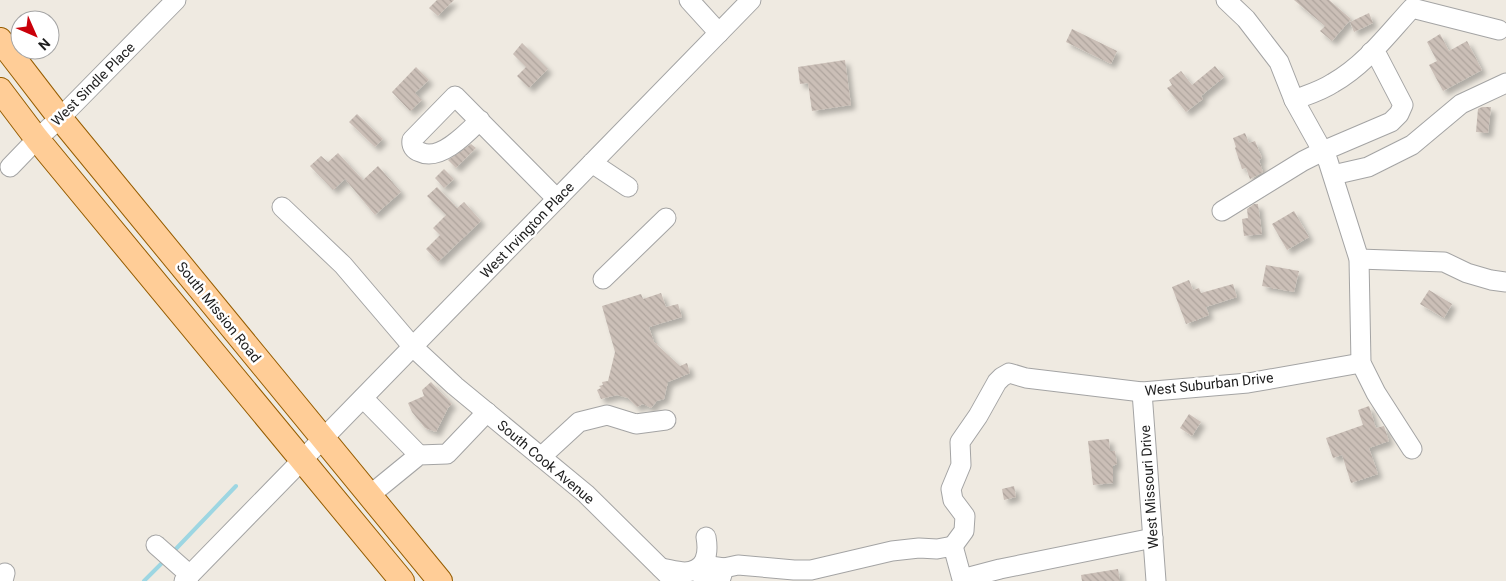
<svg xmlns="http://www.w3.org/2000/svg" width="1506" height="581" font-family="Roboto,sans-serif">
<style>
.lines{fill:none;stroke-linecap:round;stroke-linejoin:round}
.stream{stroke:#9dd6e2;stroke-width:4}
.building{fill:url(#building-back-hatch);filter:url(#shadow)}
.minor-casing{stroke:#a4a4a4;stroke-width:21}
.major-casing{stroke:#965d00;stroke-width:26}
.minor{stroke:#fff;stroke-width:19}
.major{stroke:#ffcd97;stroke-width:24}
.labels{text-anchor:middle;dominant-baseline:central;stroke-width:5;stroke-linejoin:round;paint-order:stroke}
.street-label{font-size:14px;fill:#1d1d1d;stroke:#fff}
</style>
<defs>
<pattern id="building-back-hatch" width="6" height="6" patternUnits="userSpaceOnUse" patternTransform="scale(1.25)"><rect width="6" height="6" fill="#cbbfb7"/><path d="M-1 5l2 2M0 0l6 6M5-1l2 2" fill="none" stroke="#aea49d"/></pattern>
<filter id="shadow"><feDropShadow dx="4.5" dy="4.5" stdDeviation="2.5" flood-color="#0004"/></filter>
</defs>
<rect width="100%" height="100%" fill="#efeae1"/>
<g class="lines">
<!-- stream -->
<g class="stream">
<polyline points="172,553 236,486"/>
<polyline points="144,581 165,560"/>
</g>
</g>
<!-- building -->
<g class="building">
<polygon points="437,0 454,0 438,16 429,8"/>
<polygon points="1294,0 1329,0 1351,19 1332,41 1320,31 1325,26"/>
<polygon points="1369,13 1373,23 1354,32 1350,22"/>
<polygon points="1072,29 1117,51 1111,64 1066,42"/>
<polygon points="1440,34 1449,51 1467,41 1482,70 1443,91 1429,65 1437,61 1427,42"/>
<polygon points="522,43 548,69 529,88 517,76 526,67 513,54"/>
<polygon points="845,60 851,105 812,111 808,83 800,84 798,67"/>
<polygon points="1215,66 1224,77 1201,96 1203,99 1186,112 1167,88 1172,85 1169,80 1181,71 1192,85"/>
<polygon points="416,67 429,80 415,93 422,100 410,111 392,92"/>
<polygon points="1482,107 1491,107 1488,133 1476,132 1478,109"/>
<polygon points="357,114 383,139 375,147 349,122"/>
<polygon points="1245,133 1249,143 1255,141 1262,158 1259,160 1263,172 1250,179 1246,168 1242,169 1235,148 1236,147 1233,138"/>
<polygon points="471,144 476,148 456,168 448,160"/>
<polygon points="338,153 363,180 378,166 401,192 375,215 345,179 333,190 310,166 321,156 328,162"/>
<polygon points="444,169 454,179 444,188 435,178"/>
<polygon points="437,187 457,208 464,202 481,221 438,262 426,249 440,235 433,228 446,215 427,196"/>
<polygon points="1254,204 1258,204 1262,234 1244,236 1242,219 1248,218 1247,209"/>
<polygon points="1294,211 1309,237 1287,250 1272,224"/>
<polygon points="1266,265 1299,271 1294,292 1262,286"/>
<polygon points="1189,280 1193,290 1199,288 1201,293 1233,284 1237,297 1206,307 1209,315 1186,324 1172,287"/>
<polygon points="1429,290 1452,304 1444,318 1420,304"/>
<polygon points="661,293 666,307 678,304 682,317 649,327 654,342 680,366 687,363 690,373 668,382 664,399 657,401 651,408 643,404 637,407 628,398 617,395 601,399 597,390 601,388 599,386 603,385 602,382 608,381 615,352 602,306 641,294 643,299"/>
<polygon points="431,382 452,404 448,408 436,432 425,428 412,412 408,403 424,396 422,390"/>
<polygon points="1369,406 1376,428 1384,426 1389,441 1369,448 1378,474 1351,483 1342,455 1333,458 1326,438 1363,425 1358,410"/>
<polygon points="1189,414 1201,422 1192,436 1180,428"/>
<polygon points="1109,439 1110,451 1115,451 1117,464 1113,466 1113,483 1093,485 1088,441"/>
<polygon points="1014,486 1016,497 1004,500 1002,489"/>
<polygon points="1118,569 1120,581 1082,581 1081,575"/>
</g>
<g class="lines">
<!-- minor casing -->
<g class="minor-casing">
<g id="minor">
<polyline points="689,0 719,33"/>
<polyline points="1226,0 1246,19 1279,62 1294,100 1328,161 1359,259 1361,363 1376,393 1412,449"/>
<path d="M 1294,100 C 1307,95 1321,91 1333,83 C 1365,65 1388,34 1412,8 L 1499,30"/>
<path d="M 480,120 C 467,133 440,162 420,152 C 414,150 411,146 412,140 L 455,96 L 557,199"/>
<polyline points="592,163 628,187"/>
<polyline points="10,167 37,139 60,118 176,0"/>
<polyline points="1333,175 1368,167 1412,145 1461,104 1506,83"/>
<polyline points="282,207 343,265 413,347 455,386 586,494 674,581"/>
<polyline points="1222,211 1303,161 1323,151 1391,122 1399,114 1403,105 1378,57 1371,52"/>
<polyline points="1359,259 1444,262 1467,273 1491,280 1506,282"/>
<polyline points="603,279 666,218"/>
<polyline points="1142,392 1156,581"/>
<polyline points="363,398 419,455"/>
<polyline points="541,457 579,422 607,415 636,424 666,420"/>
<polyline points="370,495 419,455 447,454 487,412"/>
<polyline points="156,545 190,575"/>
<polyline points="953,546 964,531 965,516 953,500 951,489 961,465 960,442 978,416 997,382 1002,377 1009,373 1026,378 1142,392 1248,383 1361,363"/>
<path d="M 661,568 C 668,569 677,572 685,572 C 706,571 709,554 706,537"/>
<polyline points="724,568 738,565 794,570 811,570 892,551 919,548 937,549 953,546 962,579 1000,569 1153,538"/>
<polyline points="3,581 5,573"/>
<polyline points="184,581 751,0"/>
<polyline points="703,581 703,565 724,568 720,581"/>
</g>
</g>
<!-- major casing -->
<g class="major-casing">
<g id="major">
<polyline points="0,40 60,118 440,581"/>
<polyline points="0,90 37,139 402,581"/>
</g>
</g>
<!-- minor -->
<use href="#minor" class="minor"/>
<!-- major -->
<use href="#major" class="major"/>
</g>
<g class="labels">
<!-- street labels -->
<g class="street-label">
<text transform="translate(93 84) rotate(-45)">West Sindle Place</text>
<text transform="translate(527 230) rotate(-46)">West Irvington Place</text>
<text transform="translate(219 312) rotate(51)">South Mission Road</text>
<text transform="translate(1209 384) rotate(-6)">West Suburban Drive</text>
<text transform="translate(546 462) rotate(40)">South Cook Avenue</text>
<text transform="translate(1149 487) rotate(-94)">West Missouri Drive</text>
</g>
</g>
<!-- north arrow -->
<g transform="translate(35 35) rotate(135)"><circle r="24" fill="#ffffff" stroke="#a5a5a5"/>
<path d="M0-4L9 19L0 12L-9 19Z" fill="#ca000a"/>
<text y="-8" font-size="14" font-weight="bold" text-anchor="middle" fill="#1d1d1d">N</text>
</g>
</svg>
